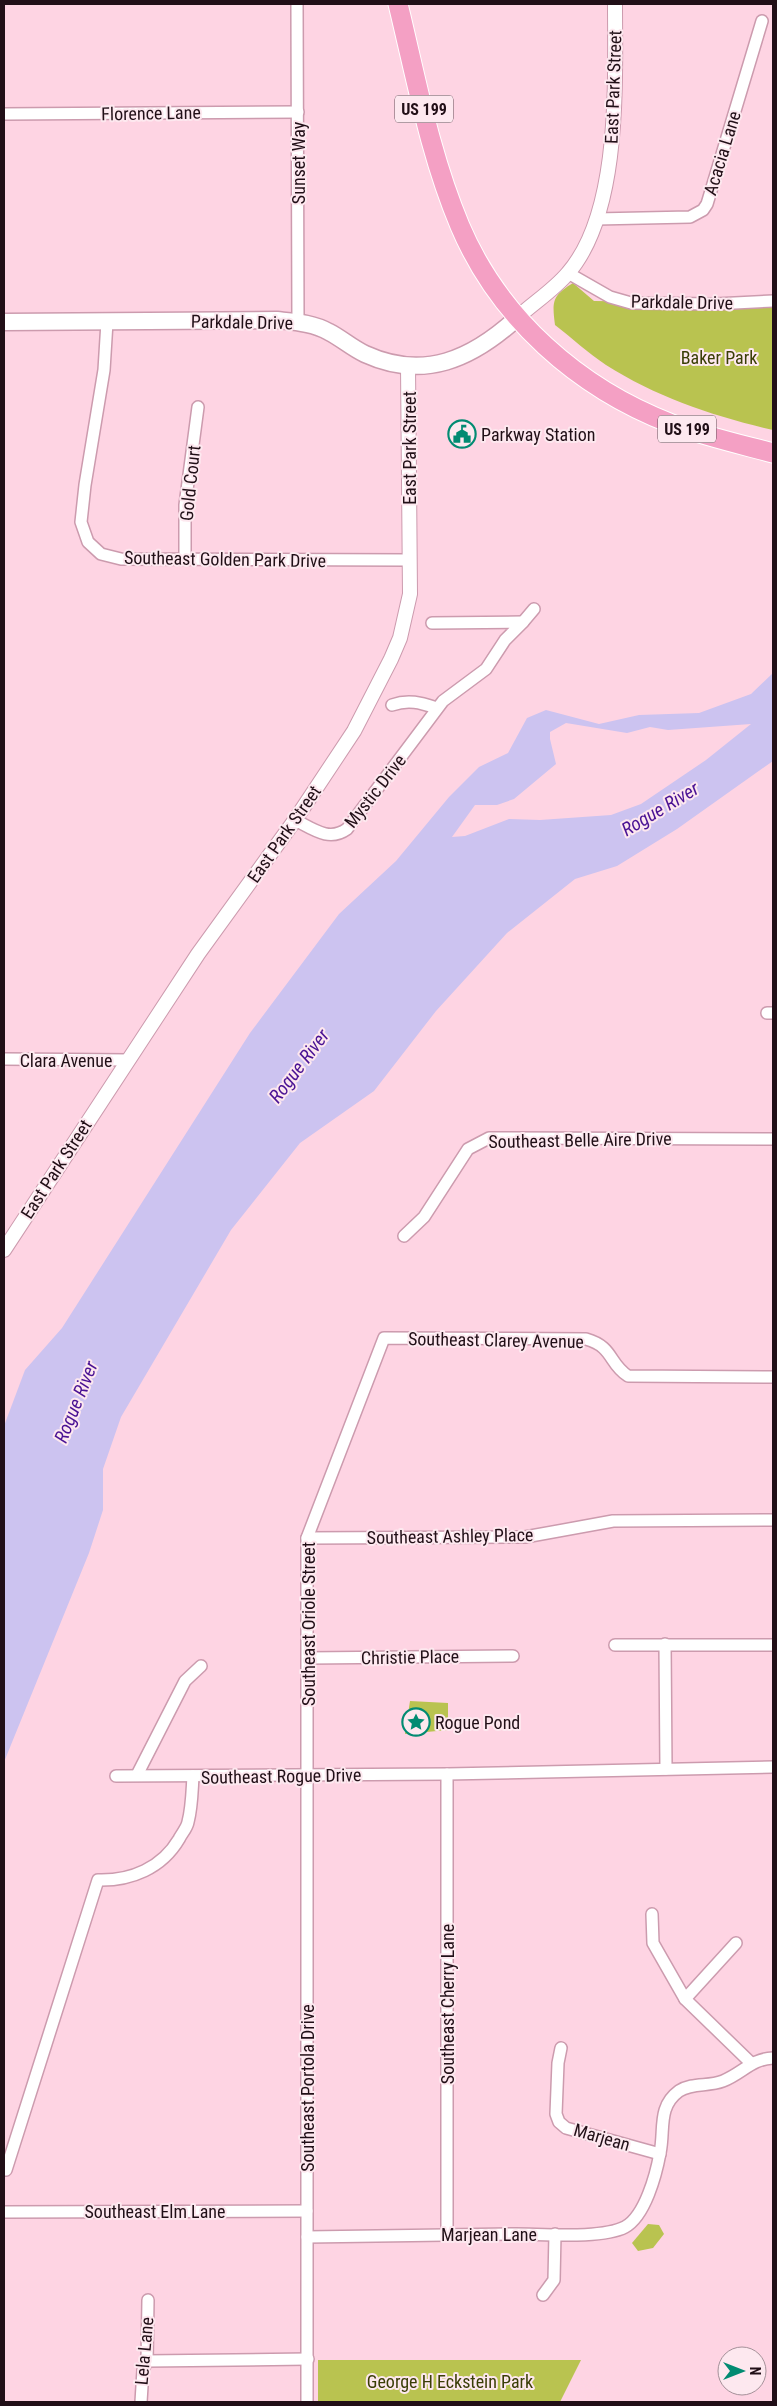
<svg xmlns="http://www.w3.org/2000/svg" width="777" height="2406" font-family="'Roboto Condensed',sans-serif">
<style>
.green{fill:#b9c350}
.water{fill:#ccc3f0;fill-rule:evenodd}
.lines{fill:none;stroke-linecap:round;stroke-linejoin:round}
.minor-casing{stroke:#cc9bae;stroke-width:14}
.tertiary-casing{stroke:#cc9bae;stroke-width:16}
.secondary-casing{stroke:#cc9bae;stroke-width:19}
.trunk-casing{stroke:#fff;stroke-width:21}
.minor{stroke:#fff;stroke-width:11}
.tertiary{stroke:#fff;stroke-width:14}
.secondary{stroke:#fff;stroke-width:16}
.trunk{stroke:#f4a0c4;stroke-width:19}
.labels{text-anchor:middle;dominant-baseline:central;stroke-width:4;stroke-linejoin:round;paint-order:stroke}
.shield{fill:#fde8ef;stroke:#635058;stroke-width:1}
.shield-label{font-size:16px;font-weight:bold;fill:#210f17}
.street-label{font-size:18px;fill:#210f17;stroke:#fde8ef}
.park-label{font-size:18px;fill:#3a3e06;stroke:#fde8ef}
.poi-label{font-size:18px;fill:#210f17;stroke:#fde8ef;text-anchor:start}
.water-label{font-size:19px;font-style:italic;fill:#4a1394;stroke:#fde8ef}
</style>
<rect width="100%" height="100%" fill="#fed4e3"/>
<!-- green -->
<g class="green">
<path d="M 573,283 L 594,301 L 741,303 L 773,300 L 773,430 C 716,417 656,397 606,365 C 588,353 572,338 555,325 C 552,301 552,296 573,283 Z"/>
<polygon points="410,1701 448,1703 448,1730 405,1734"/>
<polygon points="648,2224 659,2225 664,2234 653,2248 638,2251 632,2243"/>
<polygon points="318,2360 581,2360 560,2402 318,2402"/>
</g>
<!-- water -->
<path class="water" d="M 773,673 L 773,761 L 677,829 L 617,866 L 575,879 L 507,933 L 436,1011 L 374,1091 L 300,1143 L 231,1230 L 121,1417 L 103,1469 L 103,1510 L 89,1553 L 4,1762 L 4,1426 L 25,1370 L 62,1328 L 250,1033 L 339,914 L 396,861 L 449,797 L 479,767 L 508,753 L 527,718 L 546,710 L 599,724 L 639,715 L 699,713 L 751,694 ZM 566,723 L 627,733 L 650,727 L 668,730 L 751,724 L 706,760 L 641,804 L 611,815 L 540,820 L 509,819 L 465,836 L 452,837 L 475,805 L 497,805 L 514,799 L 556,764 L 550,739 L 550,732 Z"/>
<g class="lines">
<!-- minor casing -->
<g class="minor-casing">
<g id="minor">
<polyline points="297,4 298,322"/>
<polyline points="4,114 298,112"/>
<polyline points="596,219 690,217 703,210 707,204 762,21"/>
<polyline points="568,273 610,297 631,303 715,304 773,301"/>
<polyline points="107,322 104,370 85,485 81,522 88,542 101,554 121,559 410,560"/>
<polyline points="185,559 185,505 198,407"/>
<polyline points="523,622 534,609"/>
<path d="M 392,705 C 409,699 421,703 437,708"/>
<path d="M 295,820 C 313,829 329,842 347,829 L 443,701 L 486,669 L 505,640 L 523,622 L 432,623"/>
<polyline points="767,1013 773,1013"/>
<polyline points="4,1059 128,1060"/>
<polyline points="404,1236 424,1217 468,1149 489,1138 773,1139"/>
<polyline points="307,1538 525,1537 613,1521 773,1520"/>
<polyline points="665,1644 666,1769"/>
<polyline points="615,1645 773,1645"/>
<polyline points="308,1658 513,1656"/>
<polyline points="137,1775 185,1681 201,1666"/>
<polyline points="116,1776 447,1774 773,1767"/>
<polyline points="652,1914 653,1943 685,1999 751,2063"/>
<polyline points="685,1999 736,1943"/>
<polyline points="561,2048 558,2063 556,2114 559,2122 566,2128 660,2154"/>
<path d="M 6,2170 L 98,1880 C 131,1881 162,1868 179,1839 C 182,1833 187,1828 188,1822 C 192,1807 192,1791 193,1776"/>
<polyline points="4,2212 307,2211"/>
<polyline points="447,2235 447,1774"/>
<path d="M 307,2237 C 377,2236 446,2235 516,2234 C 544,2234 602,2239 625,2227 C 645,2216 656,2175 660,2153 C 665,2130 657,2107 679,2091 C 693,2082 708,2087 723,2081 C 743,2073 751,2059 773,2058"/>
<polyline points="543,2295 554,2280 555,2234"/>
<polyline points="147,2361 308,2359"/>
<polyline points="141,2402 143,2370 147,2361 148,2300"/>
<path d="M 307,2402 L 307,1538 L 384,1338 L 586,1339 C 614,1347 608,1363 628,1376 L 773,1377"/>
</g>
</g>
<!-- tertiary casing -->
<g class="tertiary-casing">
<g id="tertiary">
<path d="M 517,318 C 533,303 554,290 568,273 C 621,212 615,81 615,4"/>
<polyline points="4,1250 198,954 295,820 354,731 391,659 400,638 410,594 408,366"/>
</g>
</g>
<!-- secondary casing -->
<g class="secondary-casing">
<path id="secondary" d="M 4,322 L 277,320 C 295,322 313,323 329,332 C 341,338 352,348 365,354 C 424,381 472,359 517,318"/>
</g>
<!-- trunk casing -->
<g class="trunk-casing">
<path id="trunk" d="M 398,4 C 416,78 430,155 460,226 C 499,318 578,388 672,424 C 704,436 739,444 773,453"/>
</g>
<!-- minor -->
<use href="#minor" class="minor"/>
<!-- tertiary -->
<use href="#tertiary" class="tertiary"/>
<!-- secondary -->
<use href="#secondary" class="secondary"/>
<!-- trunk -->
<use href="#trunk" class="trunk"/>
</g>
<!-- icons -->
<defs>
<g id="civic-ring" transform="scale(1.4375)"><circle r="9.5" fill="#fde8ef" stroke="#028b72" stroke-width="1.5"/><path d="M-.6-6.5H3V-4.5H.6V-3L4-1V1h2V6H-6V1h2V-1L-.6-3ZM-1.2 2.5V6h2.4V2.5Z" fill="#028b72"/></g>
<g id="sight-ring" transform="scale(1.4375)"><circle r="9.5" fill="#fde8ef" stroke="#028b72" stroke-width="1.5"/><path d="M0-6L1.8-2.2L6-1.7L2.9 1.2L3.7 5.4L0 3.3L-3.7 5.4L-2.9 1.2L-6-1.7L-1.8-2.2Z" fill="#028b72"/></g>
</defs>
<g fill-rule="evenodd">
<use href="#civic-ring" x="462" y="434"/>
<use href="#sight-ring" x="416" y="1722"/>
</g>
<g class="labels">
<!-- shield labels -->
<g class="shield">
<rect x="395" y="95.5" width="58" height="27" rx="4"/>
<rect x="658" y="415.5" width="58" height="27" rx="4"/>
</g>
<g class="shield-label">
<text x="424" y="109">US 199</text>
<text x="687" y="429">US 199</text>
</g>
<!-- street labels -->
<g class="street-label">
<text transform="translate(613 87) rotate(-88)">East Park Street</text>
<text transform="translate(151 113) rotate(-1)">Florence Lane</text>
<text transform="translate(722 153) rotate(-73)">Acacia Lane</text>
<text transform="translate(298 163) rotate(-90)">Sunset Way</text>
<text transform="translate(682 302) rotate(1)">Parkdale Drive</text>
<text transform="translate(242 322) rotate(1)">Parkdale Drive</text>
<text transform="translate(409 448) rotate(-90)">East Park Street</text>
<text transform="translate(190 483) rotate(-84)">Gold Court</text>
<text transform="translate(225 559) rotate(1)">Southeast Golden Park Drive</text>
<text transform="translate(375 791) rotate(-52)">Mystic Drive</text>
<text transform="translate(284 834) rotate(-55)">East Park Street</text>
<text x="66" y="1060">Clara Avenue</text>
<text transform="translate(580 1140) rotate(-1)">Southeast Belle Aire Drive</text>
<text transform="translate(56 1169) rotate(-57)">East Park Street</text>
<text transform="translate(496 1340) rotate(1)">Southeast Clarey Avenue</text>
<text transform="translate(450 1536) rotate(-1)">Southeast Ashley Place</text>
<text transform="translate(308 1624) rotate(-90)">Southeast Oriole Street</text>
<text transform="translate(410 1657) rotate(-1)">Christie Place</text>
<text transform="translate(281 1776) rotate(-1)">Southeast Rogue Drive</text>
<text transform="translate(447 2004) rotate(-90)">Southeast Cherry Lane</text>
<text transform="translate(307 2088) rotate(-90)">Southeast Portola Drive</text>
<text transform="translate(602 2137) rotate(16)">Marjean</text>
<text x="155" y="2211">Southeast Elm Lane</text>
<text x="489" y="2234">Marjean Lane</text>
<text transform="translate(144 2351) rotate(-85)">Lela Lane</text>
</g>
<!-- park labels -->
<g class="park-label">
<text x="719" y="357">Baker Park</text>
<text x="450" y="2381">George H Eckstein Park</text>
</g>
<!-- poi labels -->
<g class="poi-label">
<text x="481" y="434">Parkway Station</text>
<text x="435" y="1722">Rogue Pond</text>
</g>
<!-- water labels -->
<g class="water-label">
<text transform="translate(660 809) rotate(-31)">Rogue River</text>
<text transform="translate(299 1066) rotate(-53)">Rogue River</text>
<text transform="translate(76 1402) rotate(-68)">Rogue River</text>
</g>
</g>
<!-- border -->
<rect width="777" height="2406" fill="none" stroke="#210f17" stroke-width="10"/>
<!-- north arrow -->
<g transform="translate(742 2371) rotate(90)"><circle r="24" fill="#fde8ef" stroke="#a59199"/>
<path d="M0-4L9 19L0 12L-9 19Z" fill="#028b72"/>
<text y="-8" font-size="14" font-weight="bold" text-anchor="middle" fill="#210f17">N</text>
</g>
</svg>
